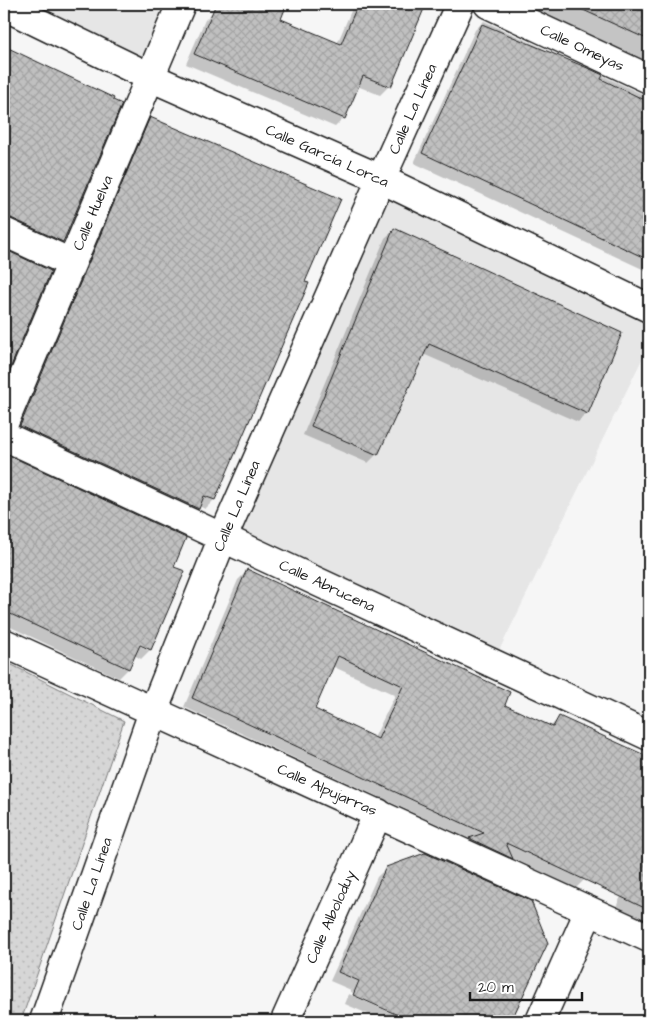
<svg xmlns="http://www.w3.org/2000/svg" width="653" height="1025" font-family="'Architects Daughter',sans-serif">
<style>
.built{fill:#e6e6e6}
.green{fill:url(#green-dots);stroke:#797979}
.shadow{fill:#0003;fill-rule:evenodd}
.building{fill:url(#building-cross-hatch);stroke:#1c1c1c;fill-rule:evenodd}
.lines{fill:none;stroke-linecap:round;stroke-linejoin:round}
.minor-casing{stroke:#1c1c1c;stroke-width:31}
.minor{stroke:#fff;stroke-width:28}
.labels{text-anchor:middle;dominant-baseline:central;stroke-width:4;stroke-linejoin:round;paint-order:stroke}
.street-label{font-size:15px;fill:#1c1c1c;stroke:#fff}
</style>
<defs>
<pattern id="green-dots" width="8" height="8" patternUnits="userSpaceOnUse" patternTransform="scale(1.25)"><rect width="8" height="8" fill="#d6d6d6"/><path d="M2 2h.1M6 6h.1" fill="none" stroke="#b7b7b7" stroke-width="1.8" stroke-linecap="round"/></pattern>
<pattern id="building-cross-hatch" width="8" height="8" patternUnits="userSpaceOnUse" patternTransform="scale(1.25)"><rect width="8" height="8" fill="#c0c0c0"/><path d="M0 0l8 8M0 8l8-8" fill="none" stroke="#a4a4a4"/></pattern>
</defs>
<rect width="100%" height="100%" fill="#f6f6f6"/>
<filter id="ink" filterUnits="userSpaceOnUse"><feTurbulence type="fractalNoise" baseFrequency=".02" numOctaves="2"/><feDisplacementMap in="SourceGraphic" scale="10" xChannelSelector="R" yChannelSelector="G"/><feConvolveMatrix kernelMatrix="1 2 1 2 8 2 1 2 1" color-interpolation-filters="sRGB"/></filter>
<g filter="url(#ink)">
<!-- built -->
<g class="built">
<polygon points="4,4 181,4 150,77"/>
<polygon points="381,179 649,308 649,345 493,663 223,537"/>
</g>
<!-- green -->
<polygon class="green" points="4,661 124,721 21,1021 4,1021"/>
<!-- shadow -->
<g class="shadow">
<polygon points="215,4 286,4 280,19 337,44 354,4 425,4 389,86 380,95 357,86 344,118 335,127 186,64 205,20 212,13"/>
<polygon points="496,4 649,4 649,76"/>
<polygon points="484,21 642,94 649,96 649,272 414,163 475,30"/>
<polygon points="4,48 112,98 62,242 53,250 4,228"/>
<polygon points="151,118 304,282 307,284 214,500 205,509 199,506 188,518 24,441 77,314 65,309 142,127"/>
<polygon points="394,230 587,413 578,422 423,354 377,454 368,463 303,435 385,238"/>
<polygon points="4,250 50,272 29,293 4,352"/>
<path d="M 11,471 L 173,568 L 183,572 L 150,650 L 141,659 L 134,655 L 128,669 L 119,678 L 4,624 L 4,488 ZM 135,641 L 148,647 L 148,650 L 134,643 Z"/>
<path d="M 247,571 L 503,706 L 551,726 L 560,717 L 585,879 L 576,888 L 512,858 L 503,867 L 461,848 L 470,839 L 184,707 L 238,580 ZM 332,666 L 395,695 L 374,738 L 313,710 Z"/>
<polygon points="649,838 649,922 616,907"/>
<polygon points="386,868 547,943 512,1021 415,1021 351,992 351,990 330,981 377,877"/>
<polygon points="349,994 409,1021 384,1021 345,1004"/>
</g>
<!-- building -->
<g class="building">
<polygon points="216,4 287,4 281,19 341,44 358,4 426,4 391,87 363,76 345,119 194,54"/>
<polygon points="570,4 649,4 649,40"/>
<polygon points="482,24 590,69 603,75 601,79 649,102 649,260 422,153"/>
<polygon points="4,46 114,98 113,100 122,104 63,242 11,218 4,217"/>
<polygon points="150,117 341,199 305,282 309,283 215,500 204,496 199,509 20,426"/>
<polygon points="394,228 622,333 588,414 429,344 378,455 311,426"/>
<polygon points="4,249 51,271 4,383"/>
<polygon points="4,453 186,538 174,567 185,571 151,650 140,645 129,669 4,611"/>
<path d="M 247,569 L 510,692 L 505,705 L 553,727 L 559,716 L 649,757 L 649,910 L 506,843 L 513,859 L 469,838 L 484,833 L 192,698 ZM 338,656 L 403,686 L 378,739 L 315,709 Z"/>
<polygon points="425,853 531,901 548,943 511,1021 411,1021 353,995 359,981 338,972 386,867"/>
</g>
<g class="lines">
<!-- minor casing -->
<g class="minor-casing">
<g id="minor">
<polyline points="488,4 649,79"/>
<polyline points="4,6 150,77 381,179 649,308"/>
<polyline points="4,232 71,263"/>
<polyline points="4,423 181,4"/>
<polyline points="4,436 649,736"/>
<polyline points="4,643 649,938"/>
<polyline points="44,1021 153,712 223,537 381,179 460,4"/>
<polyline points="285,1021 378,813"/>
<polyline points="540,1021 589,911"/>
</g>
</g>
<!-- minor -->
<use href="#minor" class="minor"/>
</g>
</g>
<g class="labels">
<!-- street labels -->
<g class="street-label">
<text transform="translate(582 48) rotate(25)">Calle Omeyas</text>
<text transform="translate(413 109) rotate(-66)">Calle La Línea</text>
<text transform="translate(327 156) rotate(24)">Calle García Lorca</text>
<text transform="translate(93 213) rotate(-67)">Calle Huelva</text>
<text transform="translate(237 506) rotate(-67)">Calle La Línea</text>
<text transform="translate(327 586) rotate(25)">Calle Abrucena</text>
<text transform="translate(327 790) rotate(24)">Calle Alpujarras</text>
<text transform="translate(92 884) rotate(-71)">Calle La Línea</text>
<text transform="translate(331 917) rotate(-66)">Calle Alboloduy</text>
</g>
</g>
<!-- margin -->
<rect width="653" height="1025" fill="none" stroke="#fff" stroke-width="20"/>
<rect x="10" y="10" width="633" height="1005" fill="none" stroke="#1c1c1c" stroke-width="2" filter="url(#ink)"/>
<!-- scale -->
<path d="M470 992v8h112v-8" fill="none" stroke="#1c1c1c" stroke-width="2.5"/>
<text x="478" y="992" font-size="15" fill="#1c1c1c" stroke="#ffffff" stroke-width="4" paint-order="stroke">20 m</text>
</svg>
